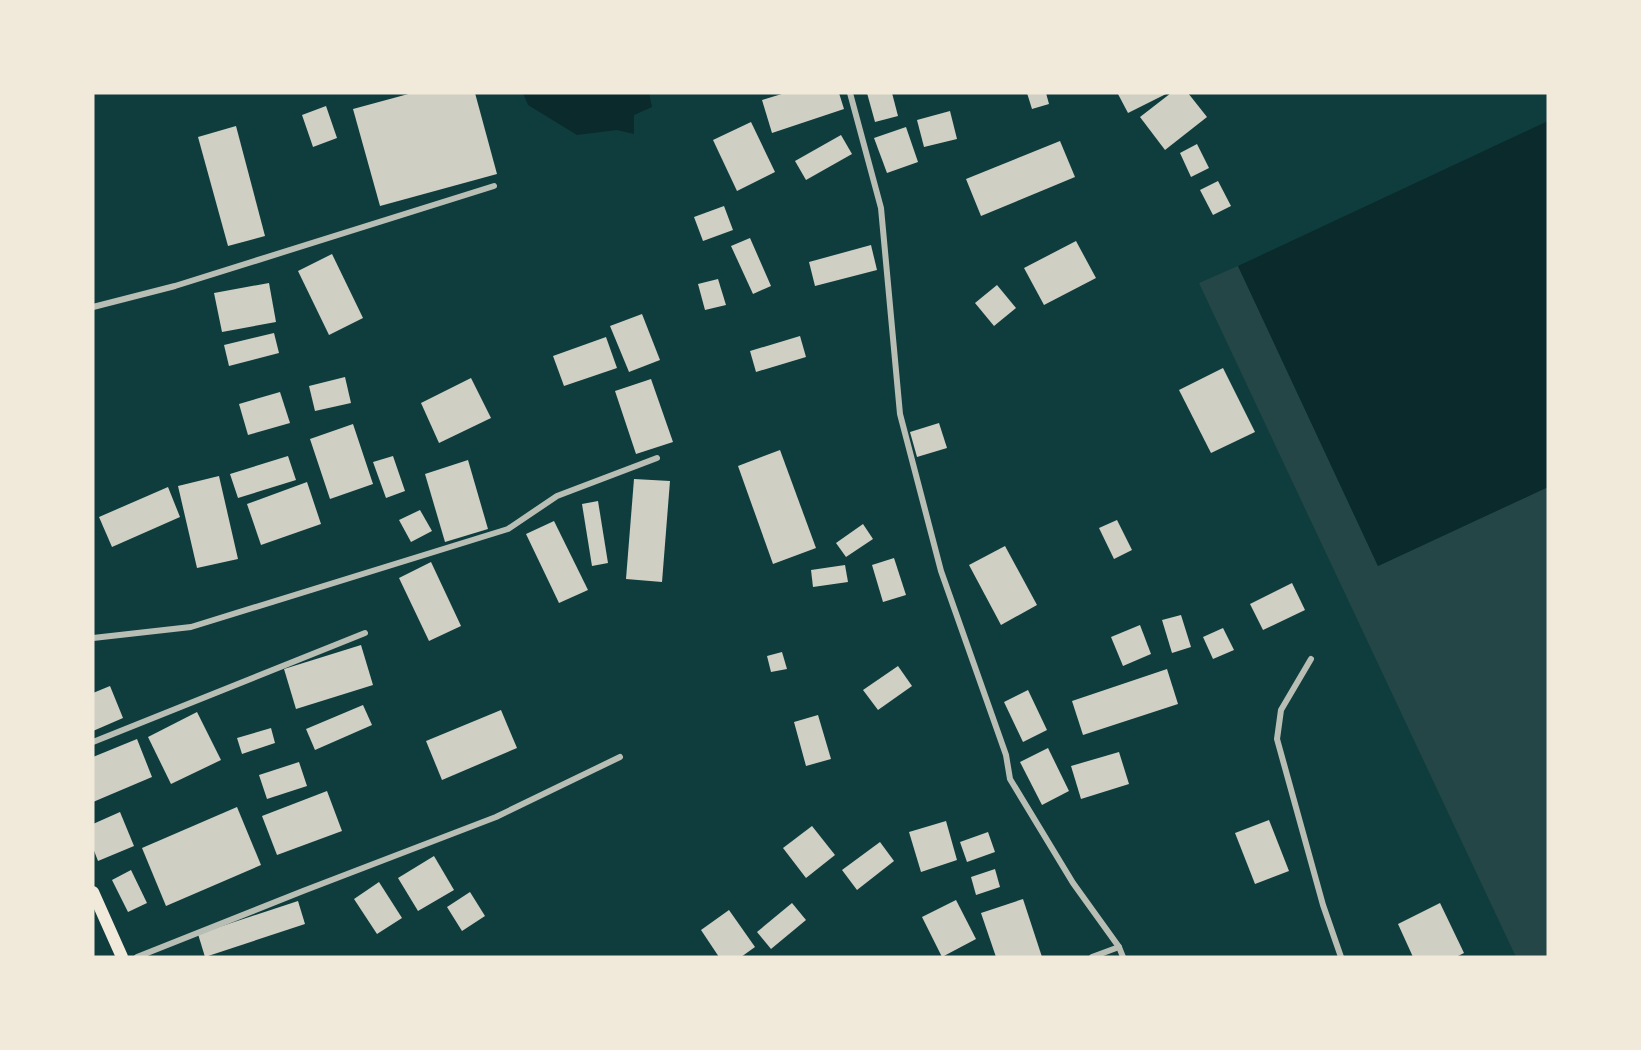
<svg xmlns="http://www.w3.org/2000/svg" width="1641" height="1050" font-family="'Times New Roman',serif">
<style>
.green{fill:#244646}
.water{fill:#0a2a2b}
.building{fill:#cfcfc3}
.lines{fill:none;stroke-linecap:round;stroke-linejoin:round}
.minor{stroke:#b8beb3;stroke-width:6}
.secondary{stroke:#f1e9da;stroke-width:12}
</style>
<rect width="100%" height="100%" fill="#0f3d3e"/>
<!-- green -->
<polygon class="green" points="1238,266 1378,566 1548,487 1548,957 1516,957 1199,283"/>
<!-- water -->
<g class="water">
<polygon points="523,93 649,93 652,107 634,115 634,134 617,130 577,135 528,105"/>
<polygon points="1548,121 1548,487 1378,566 1238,266"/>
</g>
<!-- building -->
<g class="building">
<polygon points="412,93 475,93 497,174 380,206 353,109"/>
<polygon points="785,93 839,93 844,109 772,133 762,100"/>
<polygon points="867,93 892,93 898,116 875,122"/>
<polygon points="1027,93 1046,93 1049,104 1032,109"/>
<polygon points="1121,93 1168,93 1128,113 1118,94"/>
<polygon points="1171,93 1188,93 1207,117 1165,150 1140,117"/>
<polygon points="326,106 337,138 313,147 302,115"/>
<polygon points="950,111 957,139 924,147 917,120"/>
<polygon points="751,122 775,172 737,191 713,140"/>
<polygon points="236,126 265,236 228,246 198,137"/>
<polygon points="906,127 918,162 887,173 874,138"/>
<polygon points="841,135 852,154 806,180 795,161"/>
<polygon points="1060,141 1075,177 981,216 966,179"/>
<polygon points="1197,144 1209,168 1191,177 1180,153"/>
<polygon points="1218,181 1231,206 1213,215 1200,190"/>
<polygon points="724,206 733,230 703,241 694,217"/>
<polygon points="750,238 771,286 753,294 731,246"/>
<polygon points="1076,241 1096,278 1044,305 1024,268"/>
<polygon points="871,245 877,270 815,286 809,262"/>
<polygon points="332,254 363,318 329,335 298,271"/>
<polygon points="718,279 726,305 705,310 698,284"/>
<polygon points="269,283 276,322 222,332 214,293"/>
<polygon points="997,285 1016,308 994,326 975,303"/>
<polygon points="642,314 660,360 629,372 610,326"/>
<polygon points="274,333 279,353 229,366 224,345"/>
<polygon points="800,336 806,357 756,372 750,351"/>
<polygon points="606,337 617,368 564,386 553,356"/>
<polygon points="1223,368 1255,432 1211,453 1179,390"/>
<polygon points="345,377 351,403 315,411 309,386"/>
<polygon points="471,378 491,418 439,443 421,403"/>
<polygon points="651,379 673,442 636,454 615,391"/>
<polygon points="280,392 290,423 248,435 239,404"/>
<polygon points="939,423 947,448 917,457 910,432"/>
<polygon points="353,424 373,484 330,499 310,439"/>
<polygon points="780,450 816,548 773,564 738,466"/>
<polygon points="288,456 296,480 238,498 230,474"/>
<polygon points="393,456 405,491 386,498 373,462"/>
<polygon points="468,460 488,529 445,542 425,474"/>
<polygon points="219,476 238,559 197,568 178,486"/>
<polygon points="634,479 670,481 662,582 626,579"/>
<polygon points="307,482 321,524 261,545 247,504"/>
<polygon points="168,487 180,517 112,547 99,517"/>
<polygon points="598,501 608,563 592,566 582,504"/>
<polygon points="420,510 432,531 411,542 399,520"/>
<polygon points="1117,520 1132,550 1114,559 1099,528"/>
<polygon points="554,521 588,590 559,603 526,534"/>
<polygon points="863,524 873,539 846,557 836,543"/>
<polygon points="1005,546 1037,605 1001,625 969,565"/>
<polygon points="894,558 906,595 883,602 872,565"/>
<polygon points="431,562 461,626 429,641 399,578"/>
<polygon points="845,565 848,582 813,587 811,570"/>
<polygon points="1292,583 1305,610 1263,630 1250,604"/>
<polygon points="1181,615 1191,647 1172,653 1162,620"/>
<polygon points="1140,625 1151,654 1123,666 1111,637"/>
<polygon points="1223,628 1234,650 1213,659 1203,637"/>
<polygon points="361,645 373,685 296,709 284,669"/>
<polygon points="782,652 787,669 771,672 767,656"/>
<polygon points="898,666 912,686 878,710 863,690"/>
<polygon points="1167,669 1178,704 1083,735 1072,701"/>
<polygon points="110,686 123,718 93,731 93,693"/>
<polygon points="1028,690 1047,730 1023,742 1004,702"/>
<polygon points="363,705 372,725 315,750 306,729"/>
<polygon points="501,710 517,748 442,780 426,741"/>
<polygon points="197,712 221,760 171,784 148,737"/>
<polygon points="818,715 831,759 806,766 794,722"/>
<polygon points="271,728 275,743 242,754 237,738"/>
<polygon points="137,739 152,777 93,802 93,757"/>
<polygon points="1048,748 1069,791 1042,805 1020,762"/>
<polygon points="1119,752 1129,784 1081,799 1071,766"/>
<polygon points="299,762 307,786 267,799 259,775"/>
<polygon points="327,791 342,831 277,855 262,816"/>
<polygon points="237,807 261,865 166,906 142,848"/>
<polygon points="120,812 134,846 98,861 93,848 93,824"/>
<polygon points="1269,820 1289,871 1255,884 1235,833"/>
<polygon points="946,821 957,860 921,872 909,832"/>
<polygon points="812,826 835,855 806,878 783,848"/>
<polygon points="988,832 995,852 967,862 960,842"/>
<polygon points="880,842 894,861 857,890 842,870"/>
<polygon points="434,856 454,890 418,911 398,878"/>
<polygon points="995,869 1000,887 976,895 971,877"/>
<polygon points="131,870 147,903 128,912 112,880"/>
<polygon points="379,882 402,918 377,934 354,899"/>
<polygon points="470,892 485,916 462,931 447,907"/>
<polygon points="1023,899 1042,957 996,957 981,913"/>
<polygon points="956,900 976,939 942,957 922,917"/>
<polygon points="298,901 305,924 205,957 198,934"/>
<polygon points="792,903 806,920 771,949 757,932"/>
<polygon points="1440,903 1464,953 1456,957 1413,957 1398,924"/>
<polygon points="729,910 755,947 741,957 719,957 701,930"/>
</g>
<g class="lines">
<!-- minor -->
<g class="minor">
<polyline points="850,93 881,208 900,414 941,571 1006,755 1010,779 1073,883 1119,947 1123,957"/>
<polyline points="93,307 175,286 494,186"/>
<polyline points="93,638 191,627 508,529 557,496 657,458"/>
<polyline points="1311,659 1281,710 1277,739 1323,905 1341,957"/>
<polyline points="93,742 365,633"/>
<polyline points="137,957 303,891 496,817 620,757"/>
<polyline points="1092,957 1119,947"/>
</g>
<!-- secondary -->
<polyline class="secondary" points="93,892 122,957"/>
</g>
<!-- border -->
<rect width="1641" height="1050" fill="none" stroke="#f1e9da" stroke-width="189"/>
</svg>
